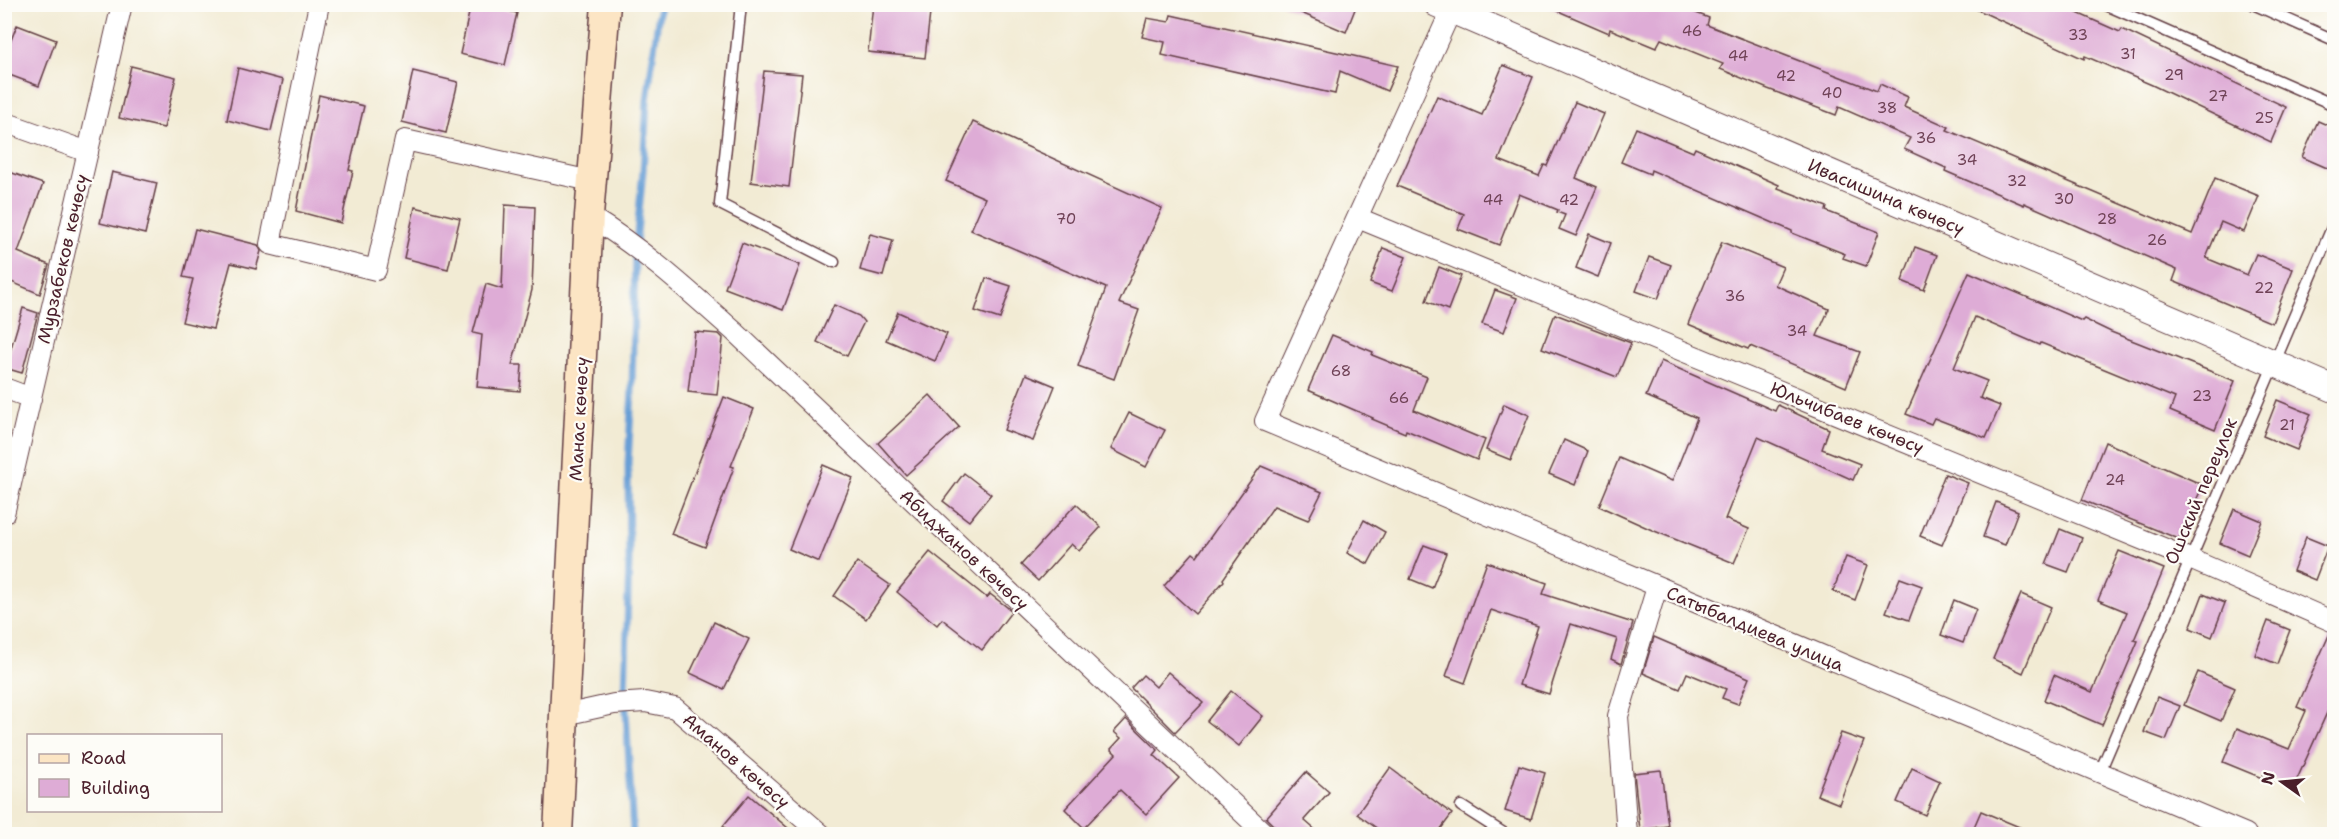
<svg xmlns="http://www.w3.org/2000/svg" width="2339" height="839" font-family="'Shantell Sans',sans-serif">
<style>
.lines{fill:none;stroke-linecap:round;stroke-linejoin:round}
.stream{stroke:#689fd6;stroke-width:7}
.building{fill:#deacd6}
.service-casing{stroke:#633e44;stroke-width:13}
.minor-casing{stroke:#633e44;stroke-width:22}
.tertiary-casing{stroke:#633e44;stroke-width:28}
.secondary-casing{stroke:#633e44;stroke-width:31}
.service{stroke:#fff;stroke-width:10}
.minor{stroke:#fff;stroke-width:20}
.tertiary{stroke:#fff;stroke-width:26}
.secondary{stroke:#fce5c4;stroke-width:28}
.labels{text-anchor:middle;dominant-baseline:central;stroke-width:4.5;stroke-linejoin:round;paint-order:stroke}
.number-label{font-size:15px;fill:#6f4256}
.street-label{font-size:18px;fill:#4a1f2b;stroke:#fdfcf7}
</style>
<rect width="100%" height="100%" fill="#fdfcf7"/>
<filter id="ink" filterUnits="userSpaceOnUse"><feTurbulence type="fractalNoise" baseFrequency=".0167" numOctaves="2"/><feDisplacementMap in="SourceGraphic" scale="12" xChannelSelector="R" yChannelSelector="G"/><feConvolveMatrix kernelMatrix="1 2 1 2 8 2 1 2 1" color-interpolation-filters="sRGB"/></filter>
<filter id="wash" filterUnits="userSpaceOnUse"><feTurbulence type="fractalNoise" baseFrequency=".008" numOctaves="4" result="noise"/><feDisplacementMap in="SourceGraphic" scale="24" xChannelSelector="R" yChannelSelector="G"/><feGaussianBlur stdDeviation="1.35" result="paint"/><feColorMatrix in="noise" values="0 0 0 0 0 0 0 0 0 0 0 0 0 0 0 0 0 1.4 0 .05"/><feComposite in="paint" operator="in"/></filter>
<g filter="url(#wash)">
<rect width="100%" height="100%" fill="#f2ebd4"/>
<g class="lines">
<!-- stream -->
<polyline class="stream" points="633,834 625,694 629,560 628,464 632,391 635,254 643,171 647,101 660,4"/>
</g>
<g id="blocks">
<!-- building -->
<g class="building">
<polygon points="471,4 480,4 517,13 505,65 460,54"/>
<polygon points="873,4 931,4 925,58 868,52"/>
<polygon points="1280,4 1357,4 1346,32"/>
<polygon points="1542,4 1673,4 1709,18 1707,25 1756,44 1877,91 1880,84 1908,97 1904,107 1949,127 1947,130 2192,234 2215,178 2259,196 2244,232 2221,222 2206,258 2247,275 2256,254 2293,269 2272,323 2173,281 2177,270 2024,203 2024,205 1945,171 1946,168 1904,149 1910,138 1839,107 1836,115 1768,89 1720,69 1723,64 1661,39 1656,48 1610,29 1609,33"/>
<polygon points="1965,4 2057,4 2120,32 2122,29 2286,107 2271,142 2152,85 2085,56 2084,59"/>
<polygon points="1171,15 1336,52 1398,66 1387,91 1340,71 1335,94 1162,55 1165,42 1142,37 1147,18 1169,22"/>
<polygon points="17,25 56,40 39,86 4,73 4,58"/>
<polygon points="1503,65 1533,77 1499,160 1539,176 1544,165 1547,166 1575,102 1604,114 1576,178 1597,187 1576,236 1559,229 1565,215 1557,212 1558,210 1519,194 1499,245 1458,229 1464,214 1397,186 1437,96 1482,115"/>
<polygon points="131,66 176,77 164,128 119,118"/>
<polygon points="238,68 283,80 271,131 227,120"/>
<polygon points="413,71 458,82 446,133 402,122"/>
<polygon points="764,71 802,74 789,187 751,182"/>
<polygon points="319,95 364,106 349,170 353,171 341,223 296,211"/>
<polygon points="2318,121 2334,128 2334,171 2302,157"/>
<polygon points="973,122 1162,208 1119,303 1139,310 1114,379 1078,366 1106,288 971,230 985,198 946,181"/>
<polygon points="1636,128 1693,152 1695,148 1779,185 1778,188 1827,207 1826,211 1879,232 1866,266 1843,258 1845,254 1792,233 1792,231 1651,170 1650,174 1621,162"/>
<polygon points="4,170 43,184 18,252 49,265 40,294 7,280 4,282"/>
<polygon points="112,172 157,183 145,234 100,223"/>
<polygon points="505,205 535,207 532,290 512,365 522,365 520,391 477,387 482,335 473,333 486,284 502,289"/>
<polygon points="415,207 460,218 448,269 404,258"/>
<polygon points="195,229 258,245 261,251 256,269 231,263 213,329 182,322 193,279 183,277"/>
<polygon points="870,234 893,240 883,276 860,270"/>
<polygon points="1589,234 1611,243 1598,277 1576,268"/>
<polygon points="1722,242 1783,267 1775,285 1829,309 1817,336 1860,352 1846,387 1750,346 1748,349 1688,324"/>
<polygon points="742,243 800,265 783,310 725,288"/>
<polygon points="1915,247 1937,255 1924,290 1902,281"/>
<polygon points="1383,248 1406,257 1392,291 1370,283"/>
<polygon points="1649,257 1671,265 1658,299 1636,291"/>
<polygon points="1439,267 1461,276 1448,310 1426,301"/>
<polygon points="1969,272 2082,321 2084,319 2111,332 2235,381 2215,430 2170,411 2175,398 2041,343 2040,345 1975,317 1954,368 1987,381 1980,398 2000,406 1986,438 1934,418 1931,424 1906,414"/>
<polygon points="986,278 1011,286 1000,319 975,311"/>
<polygon points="1495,290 1517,298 1504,332 1482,324"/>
<polygon points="834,305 859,316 864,322 847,356 817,342"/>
<polygon points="23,308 38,313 22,373 5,368"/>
<polygon points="898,312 947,334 935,361 886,340"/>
<polygon points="1555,314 1631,343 1617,377 1542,348"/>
<polygon points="695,332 719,334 723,338 717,395 688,392"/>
<polygon points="1332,335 1373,352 1372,355 1427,377 1414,410 1485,440 1477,460 1406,430 1405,433 1372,419 1373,418 1308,390"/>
<polygon points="1661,361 1775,411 1778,405 1829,429 1822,449 1860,464 1853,480 1758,437 1725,519 1749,529 1734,563 1652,530 1599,506 1619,458 1672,481 1697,418 1646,396"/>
<polygon points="1026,374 1055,386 1033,441 1004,430"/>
<polygon points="930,395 959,427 906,475 878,443"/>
<polygon points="724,397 754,409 731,466 734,467 705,547 671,534"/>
<polygon points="2277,400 2311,414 2297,450 2263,436"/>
<polygon points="1504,404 1529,415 1511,460 1486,450"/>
<polygon points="1129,413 1165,430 1146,467 1111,449"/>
<polygon points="1564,440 1588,451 1575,485 1549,474"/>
<polygon points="2105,442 2203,485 2179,539 2082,500"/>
<polygon points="823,465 853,478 819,562 789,549"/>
<polygon points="1261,466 1322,492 1308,520 1274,506 1223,579 1224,581 1195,614 1164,586 1193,553 1197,556"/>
<polygon points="964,473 991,494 969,521 943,501"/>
<polygon points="1945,474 1968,483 1942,545 1920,536"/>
<polygon points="1996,502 2018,511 2005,545 1983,537"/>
<polygon points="1076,504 1101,527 1079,551 1071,544 1038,581 1021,565"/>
<polygon points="2234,509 2262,521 2248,555 2220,543"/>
<polygon points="1364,520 1385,532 1368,564 1347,553"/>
<polygon points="2060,529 2082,538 2068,572 2046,564"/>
<polygon points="2306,537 2328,546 2315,580 2293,571"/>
<polygon points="1424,545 1446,553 1432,588 1410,579"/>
<polygon points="2119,551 2164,569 2134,640 2138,641 2102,725 2044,700 2054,675 2092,692 2127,612 2098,600"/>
<polygon points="930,552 987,598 990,594 1012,611 982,650 942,619 937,625 897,592"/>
<polygon points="1846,557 1868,565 1855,600 1833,591"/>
<polygon points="857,562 890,585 866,619 834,596"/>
<polygon points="1487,562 1547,583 1543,594 1633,623 1621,664 1611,659 1617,639 1571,624 1549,694 1519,685 1538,626 1491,610 1465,683 1446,676"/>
<polygon points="1900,578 1922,586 1909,620 1886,612"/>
<polygon points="2021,594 2051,607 2023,673 1993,659"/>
<polygon points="2203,594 2225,603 2212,637 2190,628"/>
<polygon points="1954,600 1976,609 1963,643 1941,635"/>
<polygon points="2268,621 2290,630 2277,664 2255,655"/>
<polygon points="714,622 749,639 724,689 690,673"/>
<polygon points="2330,633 2334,634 2334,689 2328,705 2330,706 2293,788 2263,775 2262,778 2223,762 2237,728 2289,749 2306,711 2297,707"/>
<polygon points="1654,637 1749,678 1738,704 1722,698 1726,689 1687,673 1680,689 1643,673"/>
<polygon points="1168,672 1203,703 1175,732 1131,688 1143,675 1156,687"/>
<polygon points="2198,672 2235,688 2221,721 2184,705"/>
<polygon points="1231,691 1263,716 1239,746 1207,721"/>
<polygon points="2157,697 2180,706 2166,740 2144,732"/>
<polygon points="1126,719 1158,750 1154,755 1179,778 1146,814 1120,790 1084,828 1065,809 1116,754 1111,749 1121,738 1114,732"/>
<polygon points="1841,733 1864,741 1839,804 1817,795"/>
<polygon points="1519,765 1545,773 1531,819 1505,811"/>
<polygon points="1390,768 1452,814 1437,834 1385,834 1357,814"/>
<polygon points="1912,768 1940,781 1925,815 1897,802"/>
<polygon points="1661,770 1668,826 1640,830 1634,773"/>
<polygon points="1306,772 1329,792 1304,820 1320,834 1277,834 1274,826 1266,818"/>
<polygon points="749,795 795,834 733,834 723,826"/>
<polygon points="1981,811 2036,834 1971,834"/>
</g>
</g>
</g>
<g filter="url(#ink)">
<use href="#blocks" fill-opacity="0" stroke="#633e44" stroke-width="1.5"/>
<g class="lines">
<!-- service casing -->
<g class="service-casing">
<g id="service">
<polyline points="741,4 720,204 834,262"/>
<polyline points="2104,4 2334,105"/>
<polyline points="2253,4 2334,40"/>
<polyline points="2099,774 2334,223"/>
<polyline points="1461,806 1505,834"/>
</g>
</g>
<!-- minor casing -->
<g class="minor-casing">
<g id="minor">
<polyline points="319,4 270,244 376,270 405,140 591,181"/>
<polyline points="1454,4 1265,421 2246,834"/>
<polyline points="4,122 88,152"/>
<path d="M 589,216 C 643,249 689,291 736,333 L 1265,834"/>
<polyline points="1358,218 2190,559 2334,622"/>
<polyline points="4,388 31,398"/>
<polyline points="4,514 122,4"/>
<polyline points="564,715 614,704 645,702 675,708 821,834"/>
<polyline points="1627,834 1618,716 1657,587"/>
</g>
</g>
<!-- tertiary casing -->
<g class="tertiary-casing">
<polyline id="tertiary" points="1437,4 2334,389"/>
</g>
<!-- secondary casing -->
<g class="secondary-casing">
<polyline id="secondary" points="558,834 589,216 606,4"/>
</g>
<!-- service -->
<use href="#service" class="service"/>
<!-- minor -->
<use href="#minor" class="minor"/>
<!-- tertiary -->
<use href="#tertiary" class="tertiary"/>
<!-- secondary -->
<use href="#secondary" class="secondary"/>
</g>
</g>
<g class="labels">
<!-- number labels -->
<g class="number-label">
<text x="1692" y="31">46</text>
<text x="2078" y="35">33</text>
<text x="2128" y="54">31</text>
<text x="1738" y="56">44</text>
<text x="2174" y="75">29</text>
<text x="1786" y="76">42</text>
<text x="1832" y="93">40</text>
<text x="2218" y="96">27</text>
<text x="1887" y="108">38</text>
<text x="2264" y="118">25</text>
<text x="1926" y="138">36</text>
<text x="1967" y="160">34</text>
<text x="2017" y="181">32</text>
<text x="2064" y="199">30</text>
<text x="1493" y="200">44</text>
<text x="1569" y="200">42</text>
<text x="1066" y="219">70</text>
<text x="2107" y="219">28</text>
<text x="2157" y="240">26</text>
<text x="2264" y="288">22</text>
<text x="1735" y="296">36</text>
<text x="1797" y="331">34</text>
<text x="1341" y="371">68</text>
<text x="2202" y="396">23</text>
<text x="1399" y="398">66</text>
<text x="2287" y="425">21</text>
<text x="2115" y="480">24</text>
</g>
<!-- street labels -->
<g class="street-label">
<text transform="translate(1886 197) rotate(23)">Ивасишина көчөсү</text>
<text transform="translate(63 259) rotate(-77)">Мурзабеков көчөсү</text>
<text transform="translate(1847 418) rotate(22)">Юльчибаев көчөсү</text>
<text transform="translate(579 419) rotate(-87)">Манас көчөсү</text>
<text transform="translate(2201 491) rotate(-67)">Ошский переулок</text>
<text transform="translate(964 550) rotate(43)">Абиджанов көчөсү</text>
<text transform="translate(1755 629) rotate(23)">Сатыбалдиева улица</text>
<text transform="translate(736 761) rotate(41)">Аманов көчөсү</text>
</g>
</g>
<!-- margin -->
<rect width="2339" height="839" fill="none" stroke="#fdfcf7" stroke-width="24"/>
<!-- legend -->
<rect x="27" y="734" width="195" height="78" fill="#fdfcf7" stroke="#b5a4a5" stroke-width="1.5"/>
<rect x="39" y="754" width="30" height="9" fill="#fce5c4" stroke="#b5a4a5" stroke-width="1.5"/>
<text x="81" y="764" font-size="18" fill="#4a1f2b">Road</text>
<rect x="39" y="779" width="30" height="18" fill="#deacd6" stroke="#b5a4a5" stroke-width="1.5"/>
<text x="81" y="794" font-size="18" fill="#4a1f2b">Building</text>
<!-- north arrow -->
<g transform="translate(2282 782) rotate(285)" stroke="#fdfcf7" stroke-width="4.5" paint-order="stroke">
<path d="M0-4.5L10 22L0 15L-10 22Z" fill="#4a1f2b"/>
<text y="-9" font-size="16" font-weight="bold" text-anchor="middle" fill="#4a1f2b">N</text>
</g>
</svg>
